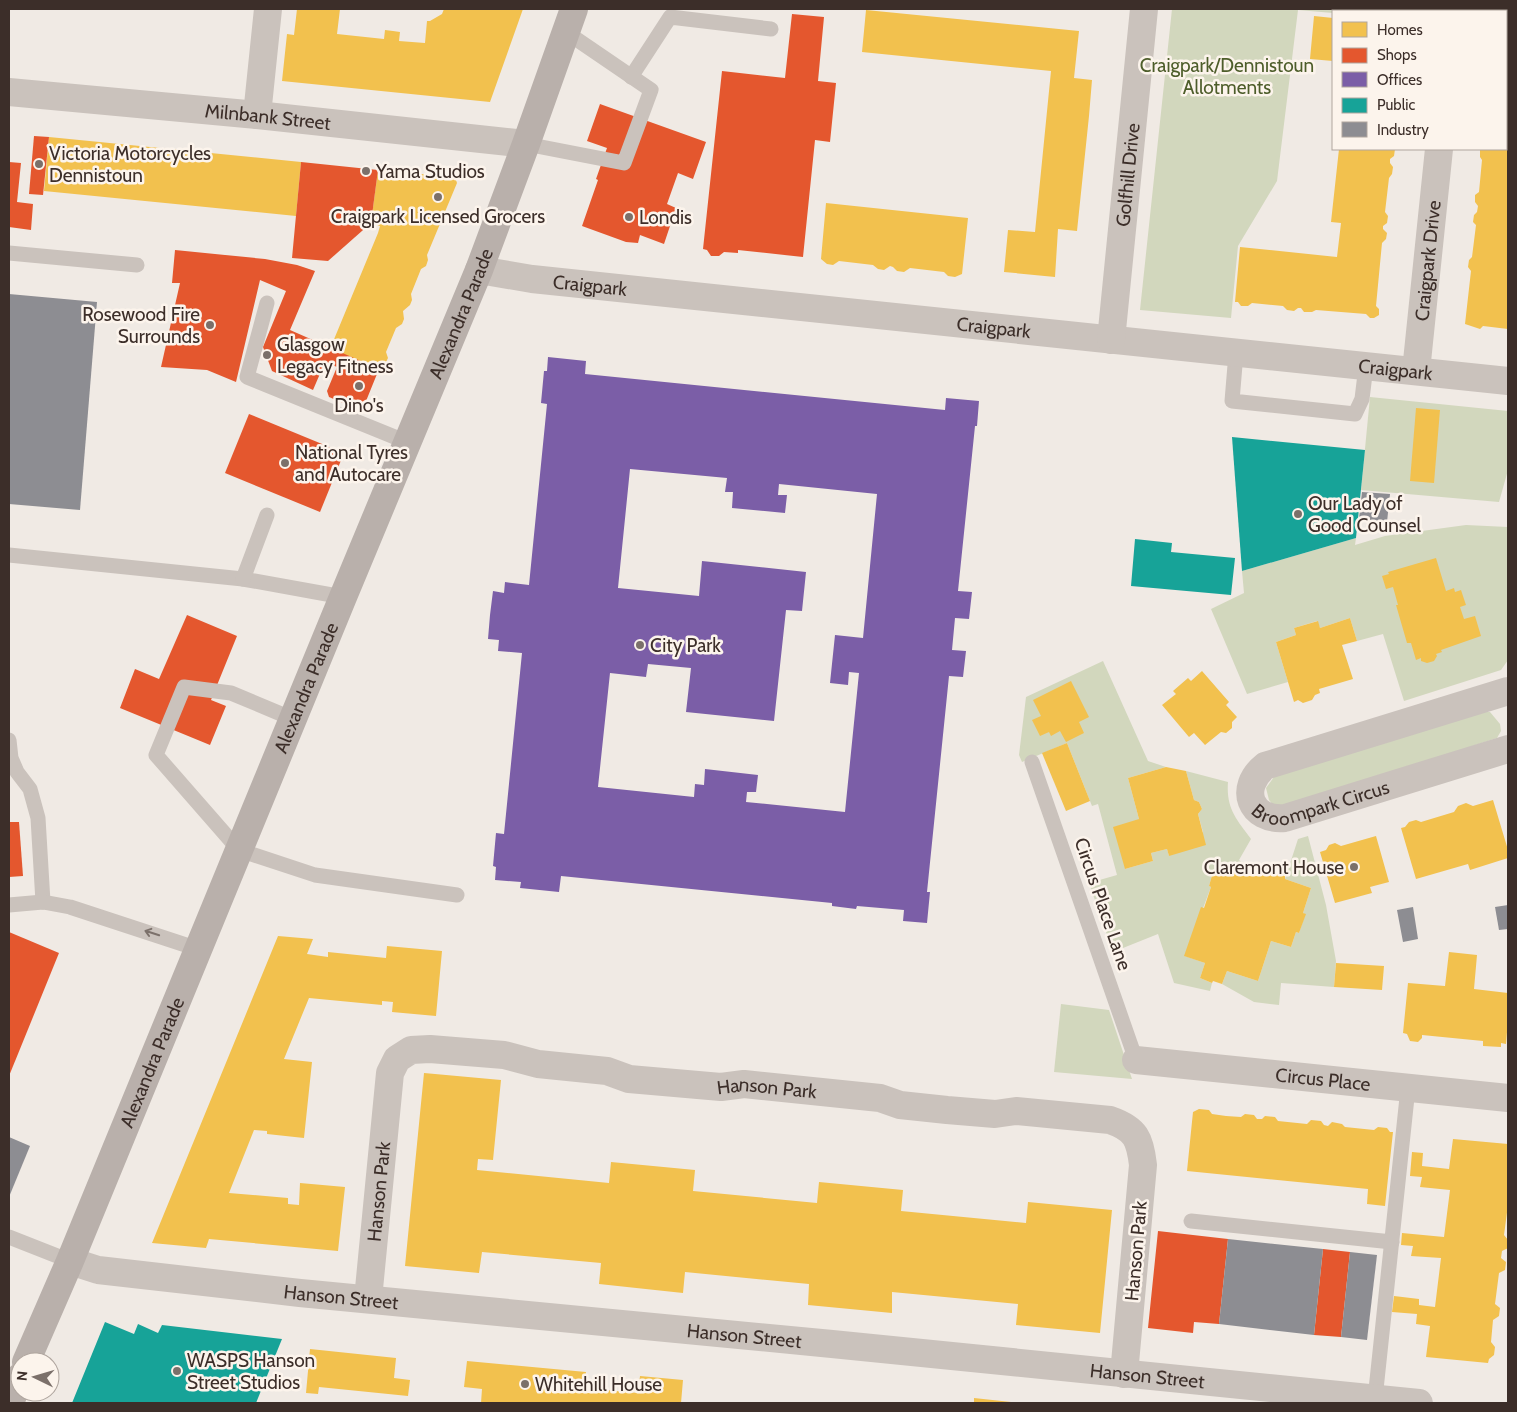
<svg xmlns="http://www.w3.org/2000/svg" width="1517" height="1412" font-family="Cabin,sans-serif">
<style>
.green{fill:#d2d7bd}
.homes{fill:#f2c14e}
.shops{fill:#e4572e}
.offices{fill:#7b5ea7;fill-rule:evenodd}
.public{fill:#17a398}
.industry{fill:#8d8d92}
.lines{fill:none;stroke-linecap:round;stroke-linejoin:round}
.service{stroke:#cac2bc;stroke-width:15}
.minor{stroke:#cac2bc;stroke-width:28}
.primary{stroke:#b9b0ab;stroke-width:28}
.oneway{stroke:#7c716b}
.poi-dot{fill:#7b706a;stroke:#fcf4ec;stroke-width:2}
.labels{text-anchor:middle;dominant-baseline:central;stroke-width:5;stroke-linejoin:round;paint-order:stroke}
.park-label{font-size:19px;fill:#4d5d2a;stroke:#fcf4ec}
.street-label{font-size:19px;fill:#3c2e29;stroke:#fcf4ec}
.poi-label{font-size:19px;fill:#3c2e29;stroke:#fcf4ec;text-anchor:start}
</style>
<rect width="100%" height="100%" fill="#f0eae4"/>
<!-- green -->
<g class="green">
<polygon points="1172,9 1427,9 1427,11 1333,11 1333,13 1298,10 1277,181 1238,246 1231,318 1140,310"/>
<polygon points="1370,397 1508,411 1508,470 1499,502 1361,490"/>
<polygon points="1466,525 1508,527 1508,660 1501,670 1404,701 1383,634 1357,641 1350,618 1320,628 1317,621 1294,628 1296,635 1276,642 1288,682 1247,694 1211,609 1244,593 1242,571 1356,538 1355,545 1385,536"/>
<path d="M 1103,661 L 1148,761 L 1166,767 L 1128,778 L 1139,819 L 1125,869 L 1153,861 L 1151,853 L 1167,849 L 1169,856 L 1203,832 L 1198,814 L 1202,809 L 1199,802 L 1194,800 L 1186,771 L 1228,782 C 1226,808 1236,819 1251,839 L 1239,860 L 1245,865 L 1242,874 L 1220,866 L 1218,874 L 1213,872 L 1209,886 L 1211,887 L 1185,956 L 1205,963 L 1200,978 L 1212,983 L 1210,991 L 1174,983 L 1158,934 L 1113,952 L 1089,883 L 1117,875 L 1098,804 L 1092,806 L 1067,743 L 1022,762 L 1019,755 L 1026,697 Z"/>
<polygon points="1480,712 1490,712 1500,724 1501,731 1497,738 1289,806 1273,805 1269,800 1266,788 1274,777"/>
<polygon points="1308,836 1326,905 1336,961 1334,987 1281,983 1279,1005 1254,1002 1222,984 1227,971 1258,981 1271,941 1291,947 1296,932 1299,933 1305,915 1303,913 1311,888 1285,879 1298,839"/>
<polygon points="1061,1004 1109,1010 1132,1079 1054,1072"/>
</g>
<!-- homes -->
<g class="homes">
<polygon points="297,9 340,9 337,34 384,39 385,30 393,31 400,32 399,41 425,43 427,21 430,21 442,14 444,9 523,9 490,102 282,81 287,34 294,35"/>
<polygon points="1497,9 1508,9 1508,329 1483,326 1480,329 1465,324 1471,271 1468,267 1469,260 1472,257 1476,225 1473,222 1474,215 1477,212 1478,206 1475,202 1475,195 1479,192 1482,160 1480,157 1480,150 1506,149 1506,11 1498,11"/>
<polygon points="866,10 1079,31 1074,78 1092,80 1089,116 1077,231 1058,229 1055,277 1004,272 1008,230 1035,232 1051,71 862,52"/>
<polygon points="1314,16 1333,18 1333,61 1310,59"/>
<polygon points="49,137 301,162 296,216 44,191"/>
<polygon points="1339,149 1395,149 1394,156 1390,159 1390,163 1393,167 1392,174 1389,178 1385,212 1388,216 1387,223 1383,226 1383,229 1387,233 1386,239 1382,243 1376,306 1379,309 1379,315 1374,318 1370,318 1366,314 1316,310 1312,312 1304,312 1301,308 1298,308 1294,311 1287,310 1283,306 1252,303 1248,306 1241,306 1238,302 1235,302 1240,247 1337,257 1341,223 1331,222"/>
<polygon points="378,170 455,177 457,183 427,255 428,260 426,266 421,269 411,294 412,300 410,305 403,311 404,319 402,324 396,328 386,352 388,358 385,364 379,369 330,349 378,233 380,226 371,223"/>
<polygon points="826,203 968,218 962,274 955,277 948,276 944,272 910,268 904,272 897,271 893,267 890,266 884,270 878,269 873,265 839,261 833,265 827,264 821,259"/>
<polygon points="1416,408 1440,410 1434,483 1410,481"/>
<polygon points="1436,558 1446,591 1454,588 1455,592 1461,590 1466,605 1460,607 1464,619 1475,616 1481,636 1441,650 1442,652 1436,654 1437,656 1434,661 1427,663 1421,661 1421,658 1416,660 1411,643 1407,643 1396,605 1398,605 1393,587 1386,589 1382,576 1389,574 1388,572"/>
<polygon points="1350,618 1357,641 1342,645 1353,679 1319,689 1320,693 1315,695 1312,700 1303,703 1298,700 1294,702 1276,642 1296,635 1294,628 1318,621 1320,628"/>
<polygon points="1202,671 1229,702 1226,705 1237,717 1232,722 1232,728 1226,733 1221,732 1205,745 1194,733 1189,737 1162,705 1176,694 1173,691 1188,678 1191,681"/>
<polygon points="1071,681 1089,717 1079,722 1084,733 1066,742 1060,731 1051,736 1049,732 1040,736 1032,720 1041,716 1033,700"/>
<polygon points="1067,743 1090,801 1066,811 1042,753"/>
<polygon points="1166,767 1186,771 1194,800 1199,802 1202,809 1198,814 1206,845 1169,856 1167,849 1151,853 1153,861 1125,869 1113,827 1139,819 1128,778"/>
<polygon points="1493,800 1508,850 1508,858 1470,870 1468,864 1416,879 1401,828 1405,827 1409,822 1416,820 1421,822 1454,812 1458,806 1466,803 1473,806"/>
<polygon points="1376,836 1389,882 1370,887 1372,893 1335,903 1320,852 1326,850 1329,845 1335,843 1341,846"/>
<polygon points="1245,865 1267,873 1268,870 1285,876 1285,879 1311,888 1303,913 1306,914 1299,933 1296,932 1291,947 1271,941 1258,981 1227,971 1222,984 1213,981 1212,983 1200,978 1205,963 1184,956 1201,907 1204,908 1211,887 1209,886 1213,872 1218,874 1220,866 1242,874"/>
<polygon points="278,936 313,939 307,954 328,957 328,952 386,958 387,946 442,951 436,1016 392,1012 393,1002 382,1001 382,1005 309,998 284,1059 312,1062 304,1138 267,1134 267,1131 254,1130 229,1193 288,1198 288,1204 299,1205 300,1183 345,1187 338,1251 209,1239 206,1248 152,1243"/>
<polygon points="1449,952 1477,955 1474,989 1508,993 1508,1020 1506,1044 1501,1043 1501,1047 1483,1046 1483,1041 1422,1035 1422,1038 1418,1042 1410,1041 1407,1034 1403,1033 1408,983 1445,986"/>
<polygon points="1336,963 1384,966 1382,990 1334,987"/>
<polygon points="424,1073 501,1080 493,1160 478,1159 477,1170 609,1183 611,1162 695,1170 693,1191 817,1203 819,1182 903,1190 901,1211 1026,1223 1028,1202 1112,1210 1100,1333 1016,1325 1018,1304 892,1292 892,1313 808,1305 809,1284 685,1272 683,1293 599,1284 601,1263 482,1252 479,1273 405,1266"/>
<polygon points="1199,1109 1209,1110 1212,1114 1226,1116 1241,1117 1245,1114 1254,1115 1257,1119 1262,1119 1265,1116 1275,1117 1278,1121 1307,1124 1311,1120 1321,1121 1324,1125 1328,1126 1332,1122 1342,1124 1345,1127 1374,1130 1378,1127 1387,1128 1390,1132 1393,1132 1385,1206 1367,1204 1368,1189 1187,1171 1193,1112"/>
<polygon points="1453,1139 1508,1144 1508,1205 1504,1235 1508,1240 1508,1248 1502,1251 1501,1258 1506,1262 1505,1270 1499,1273 1495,1304 1500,1308 1499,1316 1493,1320 1491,1342 1495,1347 1494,1355 1489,1359 1488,1363 1426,1357 1430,1326 1416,1324 1417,1314 1392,1312 1394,1296 1419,1299 1419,1305 1435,1307 1441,1258 1411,1256 1413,1246 1401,1245 1402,1233 1444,1237 1450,1190 1420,1187 1422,1177 1410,1176 1412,1152 1423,1153 1422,1166 1449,1169"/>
<polygon points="310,1349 396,1358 394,1378 410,1380 408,1396 319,1387 318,1394 306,1393"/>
<polygon points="467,1361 586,1372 584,1388 638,1393 640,1376 683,1380 681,1403 481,1403 482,1389 464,1387"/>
<polygon points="974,1398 1011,1402 1011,1403 974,1403"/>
</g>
<!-- shops -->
<g class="shops">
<polygon points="792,14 824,17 818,81 836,83 830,142 815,140 803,257 738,250 738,253 724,252 719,256 711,256 707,250 703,249 722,71 785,78"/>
<polygon points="600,104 706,142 693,179 678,173 667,204 676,208 664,244 640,235 638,243 626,242 582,226 598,180 596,179 607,148 587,141"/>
<polygon points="34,136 49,137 43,195 29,194"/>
<polygon points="9,162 21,163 17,202 33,204 31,230 9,227"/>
<polygon points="301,162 378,170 371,223 328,261 292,258"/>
<polygon points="175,250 265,259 297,265 315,271 290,330 379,369 362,411 329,397 327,391 337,367 325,362 313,390 272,371 263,347 286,291 260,280 236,382 207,370 161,367 180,283 172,283"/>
<polygon points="249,414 344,453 320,512 225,473"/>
<polygon points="187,615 237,636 211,700 226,706 210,745 120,708 135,669 159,679"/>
<polygon points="9,822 19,822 23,876 9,877"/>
<polygon points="9,932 59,953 9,1076"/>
<polygon points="1158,1231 1228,1239 1219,1324 1194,1322 1193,1333 1148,1328"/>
<polygon points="1323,1249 1350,1252 1341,1337 1314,1335"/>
</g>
<!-- offices -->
<path class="offices" d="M 548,357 L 586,361 L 585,374 L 945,410 L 946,398 L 979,401 L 977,426 L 975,426 L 958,591 L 972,592 L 969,619 L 955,618 L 952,650 L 966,651 L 963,677 L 949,676 L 927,892 L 930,892 L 927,923 L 903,921 L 904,910 L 857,906 L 856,909 L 832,906 L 832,903 L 561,876 L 559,892 L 520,888 L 521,882 L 495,880 L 496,867 L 493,866 L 496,833 L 504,834 L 522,653 L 498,651 L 499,640 L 488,639 L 490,615 L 493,591 L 504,593 L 505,582 L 529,585 L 547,404 L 541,403 L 544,371 L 547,371 ZM 630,469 L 727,478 L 725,492 L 733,492 L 732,508 L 785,513 L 787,495 L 778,495 L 779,484 L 877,494 L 863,638 L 835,635 L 830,683 L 848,685 L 849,672 L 859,673 L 845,812 L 746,802 L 747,792 L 756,792 L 758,775 L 705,769 L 704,785 L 695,784 L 694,797 L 598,787 L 610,673 L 646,677 L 648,664 L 691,668 L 686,712 L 774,721 L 786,610 L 802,611 L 806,572 L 702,561 L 699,596 L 618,588 Z"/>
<!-- public -->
<g class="public">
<polygon points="1232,437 1365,450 1356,538 1242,571"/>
<polygon points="1135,539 1172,543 1171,552 1235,558 1231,595 1131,586"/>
<polygon points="105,1322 134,1334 138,1324 158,1333 162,1325 282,1339 256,1403 72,1403"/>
</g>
<!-- industry -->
<g class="industry">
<polygon points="9,294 97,302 80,510 9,504"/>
<polygon points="1362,492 1390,494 1387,522 1359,519"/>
<polygon points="1508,905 1508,929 1499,930 1495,907"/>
<polygon points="1413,907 1418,939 1403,942 1397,910"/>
<polygon points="9,1137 30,1146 9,1197"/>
<polygon points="1228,1239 1323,1249 1314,1335 1219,1324"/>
<polygon points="1350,1252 1377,1255 1367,1340 1341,1337"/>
</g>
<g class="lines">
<!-- service -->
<g class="service">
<polyline points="631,77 670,17 771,29"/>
<polyline points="526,144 624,163 651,90 566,32"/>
<polyline points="9,253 137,265"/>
<polyline points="267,303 247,377 407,442"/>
<polyline points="1236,353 1232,401 1355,414 1362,399 1366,366"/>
<polyline points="9,555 243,579 343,597"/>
<polyline points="243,579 267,515"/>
<polyline points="293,719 231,693 184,687 156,755 239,850 315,875 457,895"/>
<polyline points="9,740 11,758 17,772 30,789 38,818 43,902"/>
<polyline points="1032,762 1136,1060"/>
<polyline points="9,905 43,902 70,907 198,949"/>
<polyline points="1191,1221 1392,1242"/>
<polyline points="9,1237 70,1261"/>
<polyline points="1375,1399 1408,1088"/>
</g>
<!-- minor -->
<g class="minor">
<polyline points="1453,11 1453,9"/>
<path id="s1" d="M 9,92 L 257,115 L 526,144"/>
<polyline points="257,115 268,9"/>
<path id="s2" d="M 479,270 L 532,279 L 1508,381"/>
<path id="s3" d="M 1111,340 L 1144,9"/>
<path id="s4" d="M 1416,371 L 1439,149"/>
<path id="s5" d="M 1508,691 L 1265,766 C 1238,788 1250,821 1285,818 L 1508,749"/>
<path id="s6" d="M 1136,1060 L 1508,1098"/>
<path id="s7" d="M 70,1261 L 98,1270 L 300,1293 L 832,1344 L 1419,1403"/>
<path id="s8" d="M 368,1299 L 390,1073 L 397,1059 L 411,1050 L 430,1049 L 504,1055 L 538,1064 L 607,1071 L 629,1079 L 721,1087 L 744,1084 L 880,1098 L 900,1105 L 947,1110 L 995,1114 L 1016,1111 L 1110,1120 C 1136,1129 1140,1139 1143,1165 L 1124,1374"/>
</g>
<!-- primary -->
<g class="primary">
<path id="s9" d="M 26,1362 L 70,1261 L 343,597 L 479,270 L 526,144 L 574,9"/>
<polyline points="10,1403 20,1377"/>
</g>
</g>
<!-- one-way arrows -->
<defs><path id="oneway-shaft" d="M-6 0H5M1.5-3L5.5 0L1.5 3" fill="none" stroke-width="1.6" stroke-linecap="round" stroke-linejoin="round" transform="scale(1.25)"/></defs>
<use class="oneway" href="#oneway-shaft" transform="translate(152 933) rotate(-162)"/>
<!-- markers -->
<g class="poi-dot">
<circle cx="39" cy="164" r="5"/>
<circle cx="366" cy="171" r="5"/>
<circle cx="438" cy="197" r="5"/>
<circle cx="629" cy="217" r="5"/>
<circle cx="210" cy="325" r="5"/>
<circle cx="267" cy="355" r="5"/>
<circle cx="359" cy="386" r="5"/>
<circle cx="285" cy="463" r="5"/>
<circle cx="1298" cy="514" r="5"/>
<circle cx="640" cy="645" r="5"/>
<circle cx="1354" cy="867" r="5"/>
<circle cx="177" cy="1371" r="5"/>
<circle cx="525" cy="1384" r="5"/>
</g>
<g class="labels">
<!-- park labels -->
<g class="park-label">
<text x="1227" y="65">Craigpark/Dennistoun<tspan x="1227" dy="22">Allotments</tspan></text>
</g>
<!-- street labels -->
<g class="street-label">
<text stroke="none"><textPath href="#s1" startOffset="260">Milnbank Street</textPath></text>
<text stroke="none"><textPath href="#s3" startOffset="166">Golfhill Drive</textPath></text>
<text stroke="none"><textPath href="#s4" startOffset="111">Craigpark Drive</textPath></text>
<text stroke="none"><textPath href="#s2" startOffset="112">Craigpark</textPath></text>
<text stroke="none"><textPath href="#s9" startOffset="1135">Alexandra Parade</textPath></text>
<text stroke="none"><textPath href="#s2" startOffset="518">Craigpark</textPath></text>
<text stroke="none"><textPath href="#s2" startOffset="922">Craigpark</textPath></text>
<text stroke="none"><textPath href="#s9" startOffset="730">Alexandra Parade</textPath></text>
<text stroke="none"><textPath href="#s5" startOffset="372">Broompark Circus</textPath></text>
<text transform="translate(1103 904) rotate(71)">Circus Place Lane</text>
<text stroke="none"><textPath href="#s9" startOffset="325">Alexandra Parade</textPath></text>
<text stroke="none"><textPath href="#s6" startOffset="188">Circus Place</textPath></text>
<text stroke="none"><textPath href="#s8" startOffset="619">Hanson Park</textPath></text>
<text stroke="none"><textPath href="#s8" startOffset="108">Hanson Park</textPath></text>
<text transform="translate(1136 1251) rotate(-85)">Hanson Park</text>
<text stroke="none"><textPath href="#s7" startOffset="274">Hanson Street</textPath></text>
<text stroke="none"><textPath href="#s7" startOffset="679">Hanson Street</textPath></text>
<text stroke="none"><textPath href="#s7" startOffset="1084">Hanson Street</textPath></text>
</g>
<!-- poi labels -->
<g class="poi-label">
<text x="49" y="153">Victoria Motorcycles<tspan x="49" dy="22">Dennistoun</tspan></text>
<text x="376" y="171">Yama Studios</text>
<text x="438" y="216" text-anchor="middle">Craigpark Licensed Grocers</text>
<text x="639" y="217">Londis</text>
<text x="200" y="314" text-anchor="end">Rosewood Fire<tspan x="200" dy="22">Surrounds</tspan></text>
<text x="277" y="344">Glasgow<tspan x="277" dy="22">Legacy Fitness</tspan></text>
<text x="359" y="405" text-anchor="middle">Dino's</text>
<text x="295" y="452">National Tyres<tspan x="295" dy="22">and Autocare</tspan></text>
<text x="1308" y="503">Our Lady of<tspan x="1308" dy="22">Good Counsel</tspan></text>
<text x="650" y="645">City Park</text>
<text x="1344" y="867" text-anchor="end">Claremont House</text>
<text x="187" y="1360">WASPS Hanson<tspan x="187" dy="22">Street Studios</tspan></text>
<text x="535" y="1384">Whitehill House</text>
</g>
</g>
<!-- border -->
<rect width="1517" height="1412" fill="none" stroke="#3c2e29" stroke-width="20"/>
<!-- legend -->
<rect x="1332" y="10" width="175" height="140" fill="#fcf4ec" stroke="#afa59e"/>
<rect x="1342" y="22" width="25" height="15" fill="#f2c14e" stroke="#afa59e"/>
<text x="1377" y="35" font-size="15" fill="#3c2e29">Homes</text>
<rect x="1342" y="48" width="25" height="15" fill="#e4572e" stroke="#afa59e"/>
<text x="1377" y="60" font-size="15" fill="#3c2e29">Shops</text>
<rect x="1342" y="72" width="25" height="15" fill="#7b5ea7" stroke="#afa59e"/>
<text x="1377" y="85" font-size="15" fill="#3c2e29">Offices</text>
<rect x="1342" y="98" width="25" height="15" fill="#17a398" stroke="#afa59e"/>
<text x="1377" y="110" font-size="15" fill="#3c2e29">Public</text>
<rect x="1342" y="122" width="25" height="15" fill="#8d8d92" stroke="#afa59e"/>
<text x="1377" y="135" font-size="15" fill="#3c2e29">Industry</text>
<!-- north arrow -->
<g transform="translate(35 1377) rotate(275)"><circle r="24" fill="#fcf4ec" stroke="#afa59e"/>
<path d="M0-4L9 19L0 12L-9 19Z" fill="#7b706a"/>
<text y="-8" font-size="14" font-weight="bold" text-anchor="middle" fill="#3c2e29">N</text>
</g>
</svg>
